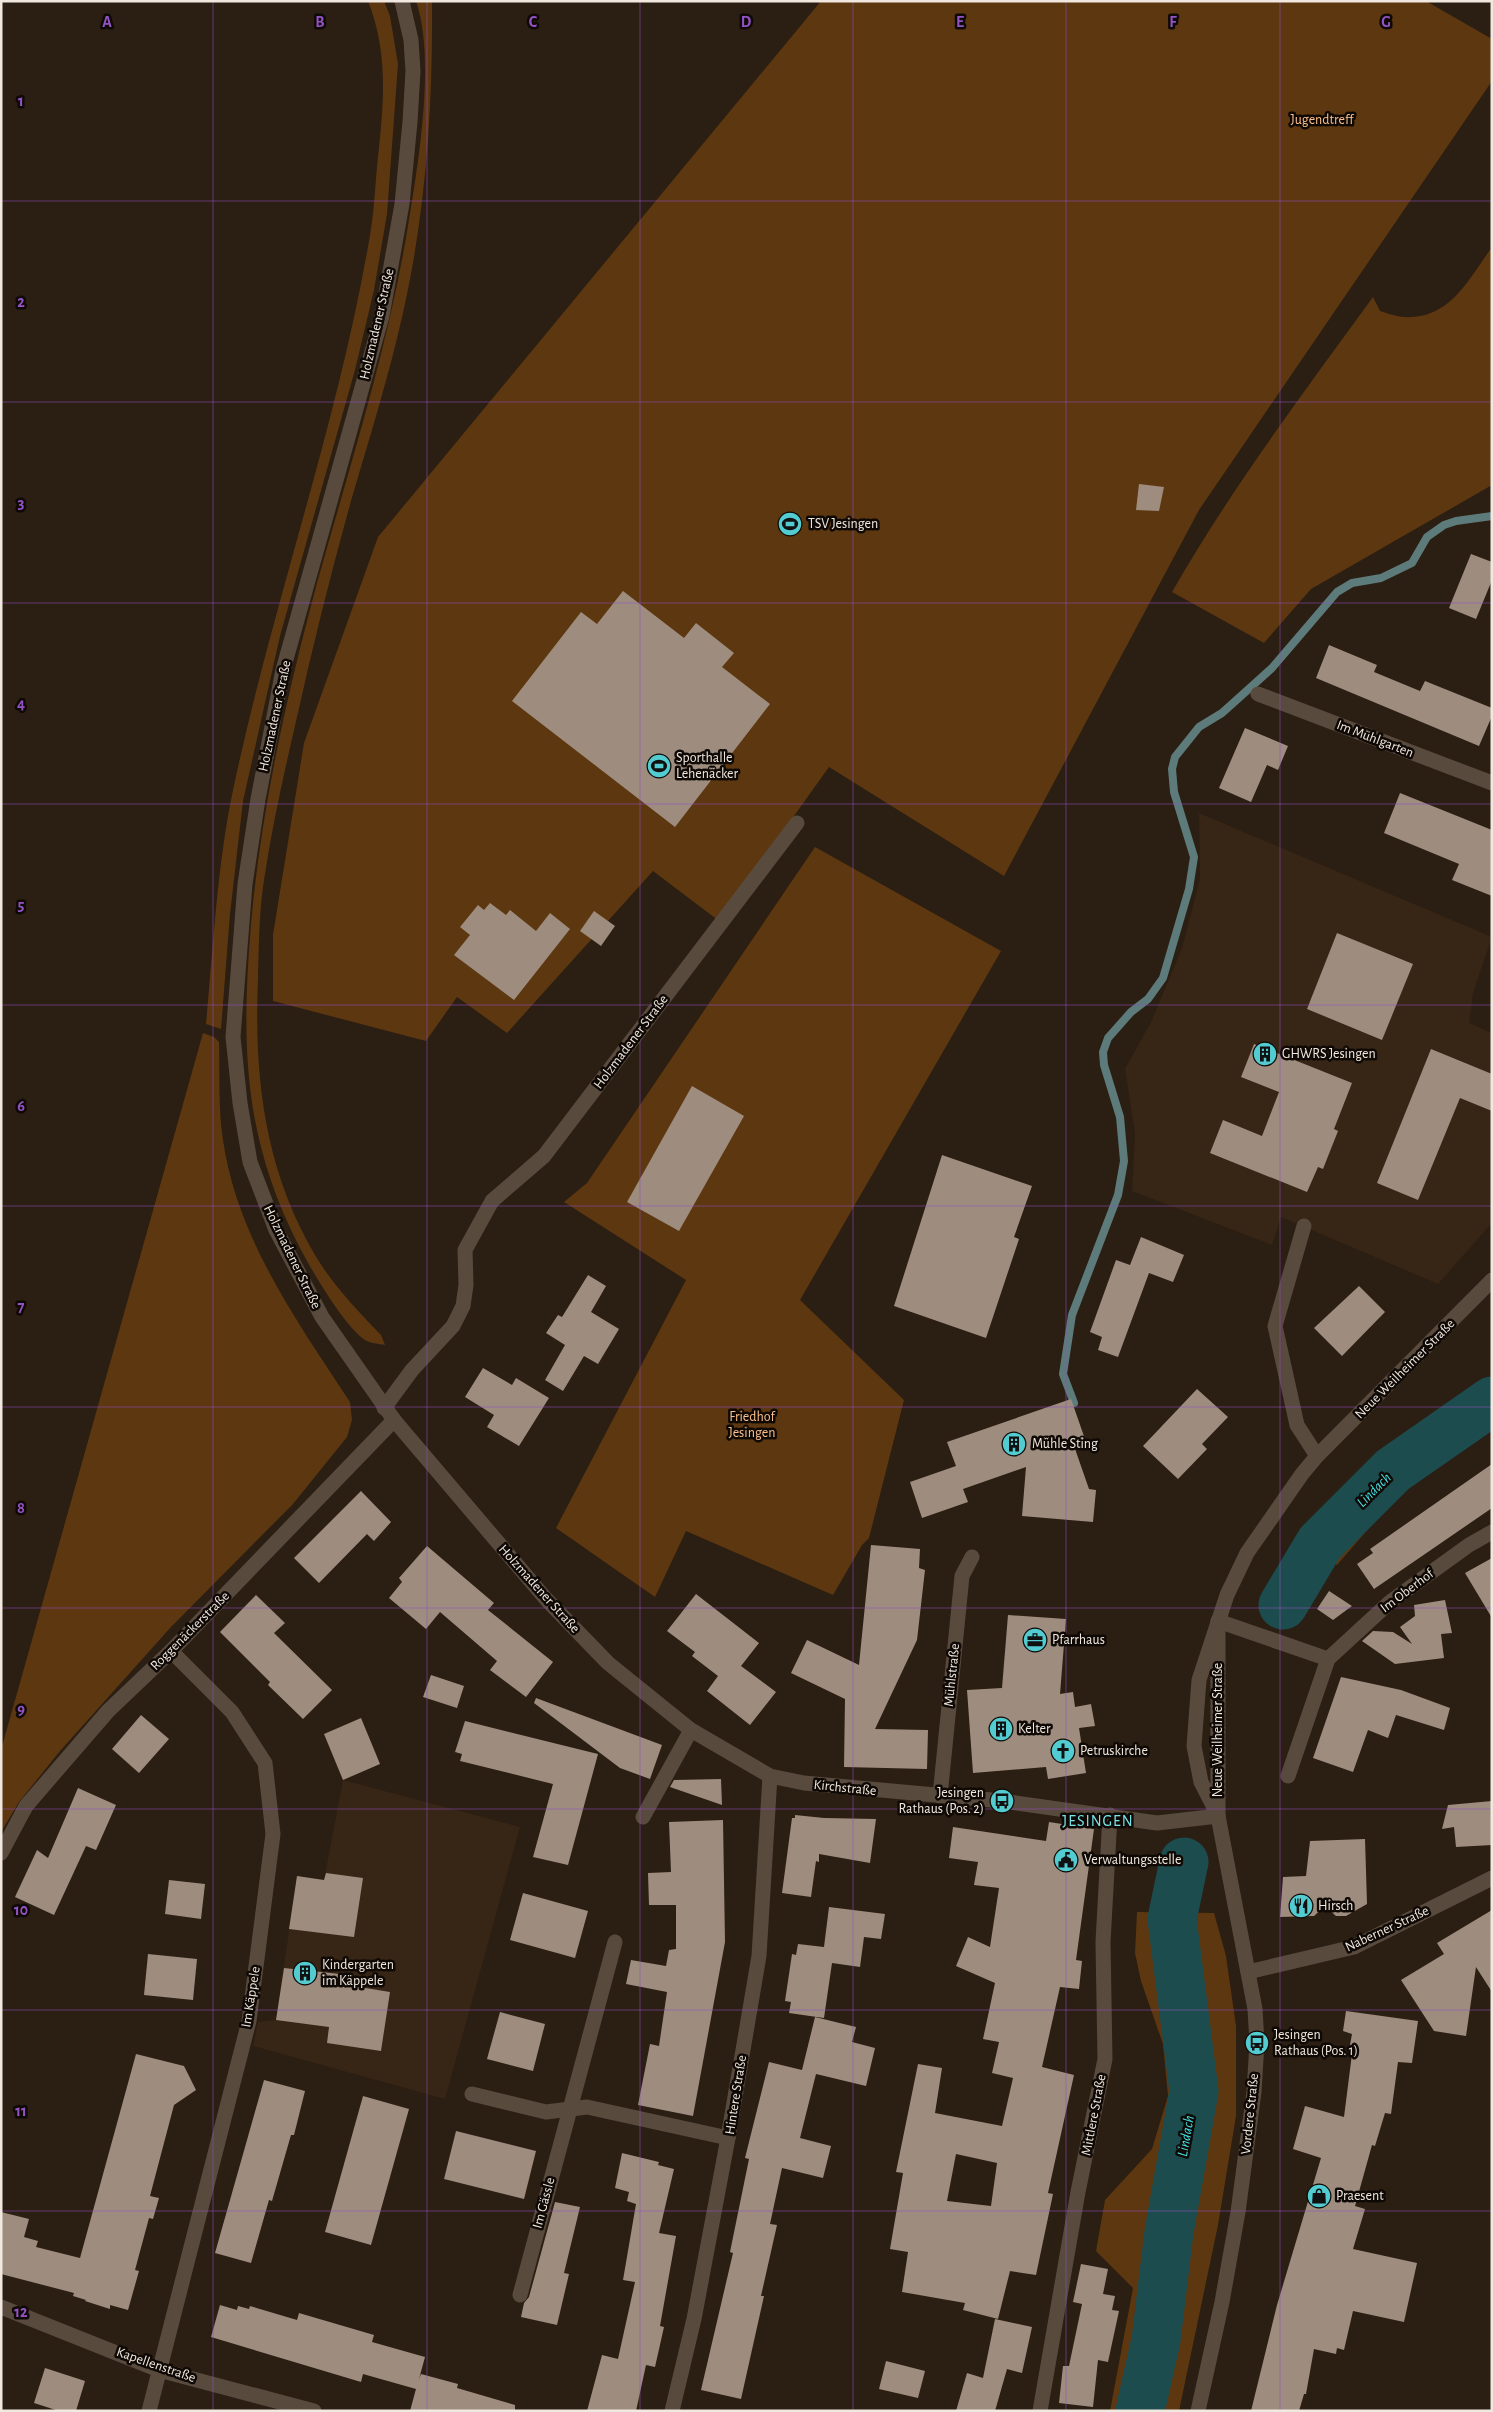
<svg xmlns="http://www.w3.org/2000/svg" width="1493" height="2412" font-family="'Alegreya Sans',sans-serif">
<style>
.built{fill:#372515}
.green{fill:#5d370f}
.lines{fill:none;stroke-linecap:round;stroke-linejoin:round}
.stream{stroke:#5c7b7a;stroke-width:8}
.river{stroke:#1c4c4e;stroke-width:49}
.building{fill:#9e8d7f;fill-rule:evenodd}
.street{stroke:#594a3e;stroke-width:15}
.secondary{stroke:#594a3e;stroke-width:15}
.grid{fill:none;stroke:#9352c6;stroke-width:1;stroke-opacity:0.55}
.labels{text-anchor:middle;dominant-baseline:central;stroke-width:5;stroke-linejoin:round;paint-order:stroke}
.park-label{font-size:14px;fill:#fbc08d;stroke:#0f0905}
.street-label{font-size:14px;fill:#f1e8e0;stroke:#0f0905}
.poi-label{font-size:14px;fill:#f1e8e0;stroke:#0f0905;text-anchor:start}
.water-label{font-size:15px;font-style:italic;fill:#43e0e5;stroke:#0f0905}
.quarter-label{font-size:16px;letter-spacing:1px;fill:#78e4e8;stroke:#0f0905}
.grid-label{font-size:16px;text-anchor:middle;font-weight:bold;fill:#9352c6;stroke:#0f0905;stroke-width:5;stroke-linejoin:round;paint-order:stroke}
</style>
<rect width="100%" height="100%" fill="#2b1e13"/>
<!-- built -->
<g class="built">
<polygon points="1199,813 1492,937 1473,993 1469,1023 1492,1033 1492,1223 1438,1284 1281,1217 1272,1245 1132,1191 1135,1134 1125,1069 1151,1022 1182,948 1200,879"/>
<polygon points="343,1780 520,1827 445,2099 253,2046 258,2022 276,2020 297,1876 324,1880"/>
</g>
<!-- green -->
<g class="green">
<path d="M 368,1 L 384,1 L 390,16 L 398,64 L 387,214 L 374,290 L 355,370 L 280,636 L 243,801 L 230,914 L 221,1029 L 206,1024 C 213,950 217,868 232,795 C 271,607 338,425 370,235 C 374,212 375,189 377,167 C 383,108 390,57 368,1 Z"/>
<path d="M 416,1 L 432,1 C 433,106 426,211 403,313 C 389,376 369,439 351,501 C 331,573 313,645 297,717 C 285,769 273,822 265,874 C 259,908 259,944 258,979 C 254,1076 264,1168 315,1255 C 332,1284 357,1310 381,1335 L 385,1345 C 379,1344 370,1343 365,1340 C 344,1326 312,1271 300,1248 C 243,1138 241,1045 251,924 C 261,809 287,695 317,583 C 350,465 388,348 408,226 C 418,165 436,59 416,1 Z"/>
<polygon points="821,1 1426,1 1492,39 1492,81 1199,510 1004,876 829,767 719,921 653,871 507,1033 457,997 426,1041 273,1001 273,935 304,743 378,537"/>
<path d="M 1492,247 L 1492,485 L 1311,589 L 1264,643 L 1172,592 C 1231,489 1303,393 1373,297 L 1380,311 C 1387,313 1395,316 1403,317 C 1450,320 1468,280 1492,247 Z"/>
<polygon points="815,847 1001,951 800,1300 904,1400 869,1538 862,1545 833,1595 686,1531 655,1597 556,1528 686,1280 564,1202 587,1183"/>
<path d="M 203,1033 L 214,1037 L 219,1042 C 220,1074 218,1108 223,1140 C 237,1238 297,1321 350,1402 L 352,1420 L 347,1437 L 293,1504 L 171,1627 L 60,1751 L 19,1802 L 1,1832 L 1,1750 Z"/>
<polygon points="1492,1409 1492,1429 1406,1485 1337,1565 1320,1556 1399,1474"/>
<polygon points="1137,1912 1214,1913 1226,1956 1236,2026 1236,2116 1218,2225 1179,2411 1110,2411 1133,2288 1096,2251 1105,2200 1152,2149 1168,2096 1163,2044 1141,1981 1135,1953"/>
</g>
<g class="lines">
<!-- stream -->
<polyline class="stream" points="1074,1403 1063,1374 1072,1315 1118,1195 1124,1161 1120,1117 1104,1065 1103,1052 1108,1038 1131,1012 1148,999 1163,978 1189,889 1194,857 1174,792 1172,769 1175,757 1199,727 1222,713 1272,668 1337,592 1352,583 1381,578 1412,563 1427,537 1444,525 1456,521 1492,516"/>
<!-- river -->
<g class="river">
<polyline points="1283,1605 1320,1543 1393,1470 1492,1401"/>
<polyline points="1140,2411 1156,2340 1169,2232 1194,2091 1172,1919 1184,1862"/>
</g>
</g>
<!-- building -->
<g class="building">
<polygon points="1139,484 1164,487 1159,511 1136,510"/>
<polygon points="1471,554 1492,562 1492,580 1476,619 1449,608"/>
<polygon points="623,591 684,638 696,623 734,653 722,667 770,704 675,827 512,701 581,612 597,624"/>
<polygon points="1329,645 1377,665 1374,672 1420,691 1425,681 1492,708 1492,716 1479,746 1316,678"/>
<polygon points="1245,728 1288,746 1278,770 1267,765 1251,802 1219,788"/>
<polygon points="1400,793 1492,830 1492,896 1452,880 1459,864 1384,833"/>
<polygon points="490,903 506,915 510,910 536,931 550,913 570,929 514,1000 454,955 470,935 460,927 478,905 484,910"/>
<polygon points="594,911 615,926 601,946 580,931"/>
<polygon points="1337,933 1413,964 1382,1040 1307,1009"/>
<polygon points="1254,1044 1352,1083 1334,1129 1338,1131 1323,1169 1318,1167 1307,1192 1210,1153 1223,1120 1262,1136 1279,1092 1241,1077"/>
<polygon points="1431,1049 1492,1074 1492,1111 1460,1098 1418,1200 1377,1183"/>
<polygon points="692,1086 744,1116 679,1231 627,1202"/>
<polygon points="942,1155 1032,1186 1014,1237 1019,1239 986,1338 894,1306"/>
<polygon points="1141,1237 1184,1255 1173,1282 1149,1273 1118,1357 1098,1350 1102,1337 1090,1332 1116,1260 1130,1265"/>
<polygon points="588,1275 606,1286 591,1312 619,1329 598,1364 584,1356 563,1391 545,1380 565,1345 546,1333 558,1315 562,1317"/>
<polygon points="1359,1286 1385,1312 1342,1356 1314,1328"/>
<polygon points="483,1368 512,1385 516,1378 549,1398 519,1446 487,1427 494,1415 465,1397"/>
<polygon points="1197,1389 1228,1417 1202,1444 1207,1449 1178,1479 1143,1446"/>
<polygon points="1071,1399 1086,1442 1074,1446 1089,1489 1096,1490 1093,1522 1022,1516 1026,1467 963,1489 968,1502 922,1518 910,1482 956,1466 947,1442"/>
<polygon points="1492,1464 1492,1508 1374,1589 1357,1564 1373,1553 1370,1549"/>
<polygon points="361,1491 391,1522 374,1541 367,1534 319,1583 294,1558"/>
<polygon points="871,1545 920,1549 919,1568 925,1570 917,1640 875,1729 928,1730 927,1769 844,1767 845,1699 791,1673 807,1640 859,1665"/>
<polygon points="427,1546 494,1603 488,1610 553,1662 526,1697 490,1670 497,1661 440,1612 426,1629 389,1598 402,1582 399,1578"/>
<polygon points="1492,1558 1492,1618 1465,1573"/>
<polygon points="1329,1591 1352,1606 1333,1620 1317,1609"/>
<polygon points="696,1594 759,1643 741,1666 776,1692 750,1725 707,1691 718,1676 692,1656 695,1652 667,1631"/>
<polygon points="256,1595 285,1623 274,1633 332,1690 303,1719 268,1685 270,1682 220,1632"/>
<polygon points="1445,1600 1452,1633 1441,1634 1444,1658 1395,1664 1362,1641 1373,1631 1393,1632 1412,1644 1400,1627 1415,1616 1414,1605"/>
<polygon points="1008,1615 1066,1619 1060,1694 1073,1692 1075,1707 1091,1704 1095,1726 1079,1728 1086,1773 1048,1779 1046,1767 973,1773 967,1690 1002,1688"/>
<polygon points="431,1675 464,1686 457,1708 423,1697"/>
<polygon points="1341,1677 1401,1690 1450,1708 1444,1730 1396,1715 1388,1738 1368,1730 1353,1772 1313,1758"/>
<polygon points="536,1698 662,1745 650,1779 620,1768 534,1703"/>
<polygon points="141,1715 169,1739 139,1773 112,1749"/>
<polygon points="361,1718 380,1764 343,1780 324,1734"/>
<polygon points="465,1721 598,1754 568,1865 533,1857 553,1784 460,1761 462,1754 455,1752"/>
<polygon points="721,1779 722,1805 670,1787 674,1780"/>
<polygon points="78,1788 116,1805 96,1850 86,1846 54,1915 15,1897 37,1850 48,1858"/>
<polygon points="1492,1801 1492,1845 1456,1847 1454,1827 1442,1829 1448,1805"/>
<polygon points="795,1815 824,1818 876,1819 870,1863 819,1854 819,1862 816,1861 811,1897 782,1893 792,1818 795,1818"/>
<polygon points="723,1820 725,1942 693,2116 638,2105 650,2044 659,2046 667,1992 626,1984 631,1960 666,1966 669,1950 676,1949 676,1905 649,1905 648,1873 671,1872 669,1822"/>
<path d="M 1049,1822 L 1094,1829 L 1076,1960 L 1082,1961 L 1079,1989 L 1060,1987 L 1042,2067 L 1074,2075 L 1048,2193 L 1053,2194 L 1036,2275 L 1010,2271 L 998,2319 L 963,2310 L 965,2303 L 902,2292 L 908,2252 L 890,2249 L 903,2173 L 896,2172 L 918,2064 L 942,2068 L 935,2113 L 1002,2126 L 1013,2078 L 992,2073 L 999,2042 L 983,2039 L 995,1983 L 956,1966 L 968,1937 L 990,1947 L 999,1888 L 974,1885 L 978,1862 L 949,1858 L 953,1827 L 1046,1841 ZM 956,2154 L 997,2163 L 991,2206 L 947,2201 Z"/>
<polygon points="1365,1839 1367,1904 1346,1916 1336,1916 1325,1906 1314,1916 1280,1917 1283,1877 1306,1876 1310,1841"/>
<polygon points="326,1873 363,1878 354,1937 289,1929 297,1876 324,1880"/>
<polygon points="169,1880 205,1884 201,1919 165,1914"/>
<polygon points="523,1893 588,1911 575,1958 510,1940"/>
<polygon points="829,1907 885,1914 881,1939 864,1937 860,1967 832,1963 824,2018 789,2013 791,2002 785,2001 792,1954 796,1955 798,1944 824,1947"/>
<polygon points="1492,1910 1492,1992 1476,1967 1466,2036 1434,2031 1401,1980 1444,1954 1437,1943"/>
<polygon points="148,1954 197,1959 193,2000 144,1995"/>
<polygon points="284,1968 349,1975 347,1985 390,1992 381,2051 327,2043 329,2027 276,2020"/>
<polygon points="1346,2011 1418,2021 1412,2063 1398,2062 1391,2114 1385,2113 1375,2146 1372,2145 1355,2206 1365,2209 1353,2249 1417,2263 1404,2322 1353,2311 1344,2350 1337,2348 1336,2354 1314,2349 1306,2394 1304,2394 1299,2411 1251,2411 1277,2305 1321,2158 1293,2149 1305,2106 1344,2117 1353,2046 1350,2045 1352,2034 1343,2031"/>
<polygon points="500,2012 545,2024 533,2071 487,2059"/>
<polygon points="815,2017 856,2027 852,2042 875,2048 866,2086 816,2074 800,2138 831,2146 823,2178 782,2168 770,2224 777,2225 761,2296 764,2296 741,2399 701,2390 733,2253 730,2252 749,2159 745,2158 769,2062 802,2070"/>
<polygon points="136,2054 184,2066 196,2090 174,2105 150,2196 159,2198 153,2219 149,2218 135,2270 139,2271 128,2310 110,2305 110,2309 85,2301 86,2300 73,2296 74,2293 1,2274 1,2212 29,2219 24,2237 38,2241 36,2247 80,2258"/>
<polygon points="264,2080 305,2091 294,2135 291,2135 272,2201 269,2200 251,2263 215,2253"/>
<polygon points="363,2096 409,2109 371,2245 325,2232"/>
<polygon points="456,2131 536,2151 524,2199 444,2179"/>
<polygon points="622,2153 659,2162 658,2165 674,2169 659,2233 676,2236 660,2326 664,2327 655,2367 646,2365 636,2411 587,2411 602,2355 618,2359 635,2282 623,2280 636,2204 627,2201 629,2192 615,2188"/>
<polygon points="555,2202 580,2207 564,2273 569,2274 557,2325 521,2317 524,2303 529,2297"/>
<polygon points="1081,2264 1108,2269 1103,2294 1115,2296 1112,2310 1119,2311 1108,2362 1098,2360 1093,2407 1059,2403 1063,2366 1069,2366 1082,2304 1073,2302"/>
<polygon points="220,2305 237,2310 238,2306 249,2309 250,2306 297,2320 299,2313 374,2335 372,2342 425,2357 419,2379 421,2374 458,2384 457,2388 515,2405 515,2411 410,2411 416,2389 363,2374 361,2382 211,2337"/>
<polygon points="995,2319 1032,2327 1022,2373 1007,2369 995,2411 956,2411 967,2373 983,2378"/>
<polygon points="886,2361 925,2371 918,2398 879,2389"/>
<polygon points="45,2368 85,2381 76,2411 59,2411 34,2403"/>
</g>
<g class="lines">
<!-- street -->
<g class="street">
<polyline points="1258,694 1492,783"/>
<polyline points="1304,1226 1275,1326 1297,1425 1317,1456"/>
<polyline points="384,1408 412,1370 453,1326 463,1306 466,1285 465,1250 492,1201 544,1156 797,823"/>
<polyline points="1218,1621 1328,1659"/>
<polyline points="1288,1776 1328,1659 1390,1602 1469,1545 1492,1532"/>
<polyline points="940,1796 962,1576 972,1557"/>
<polyline points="643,1817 691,1730"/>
<polyline points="1,1853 26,1806 108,1711 171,1651 394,1420"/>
<polyline points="1248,1972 1354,1947 1492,1878"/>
<polyline points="472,2094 546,2112 587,2107 728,2138"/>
<polyline points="520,2295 615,1942"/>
<polyline points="1,2307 159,2370 314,2411"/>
<polyline points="149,2411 249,2021 273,1834 265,1763 232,1712 171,1651"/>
<polyline points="672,2411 694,2319 728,2138 759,1956 770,1776"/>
<polyline points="1040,2411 1078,2192 1105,2059 1103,1942 1110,1815"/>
</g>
<!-- secondary -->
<g class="secondary">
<polyline points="402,1 411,40 413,71 410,122 402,204 382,316 283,670 258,799 245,884 233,1037 240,1103 250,1162 276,1230 322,1317 394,1420 546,1599 608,1663 691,1730 770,1776 804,1783 1002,1801 1157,1823 1218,1816"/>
<polyline points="1218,1815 1201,1782 1194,1746 1199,1680 1227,1595 1247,1553 1302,1474 1317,1456 1492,1280"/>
<polyline points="1198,2411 1222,2302 1238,2212 1254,2092 1257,2043 1255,2009 1218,1816 1218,1621"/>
</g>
</g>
<!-- grid -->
<path class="grid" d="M 213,1 L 213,2411M 427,1 L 427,2411M 640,1 L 640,2411M 853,1 L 853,2411M 1066,1 L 1066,2411M 1280,1 L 1280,2411M 1,201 L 1492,201M 1,402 L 1492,402M 1,603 L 1492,603M 1,804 L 1492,804M 1,1005 L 1492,1005M 1,1206 L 1492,1206M 1,1407 L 1492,1407M 1,1608 L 1492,1608M 1,1809 L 1492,1809M 1,2010 L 1492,2010M 1,2211 L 1492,2211"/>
<!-- icons -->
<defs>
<g id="stadium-disc" transform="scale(1.25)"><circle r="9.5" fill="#52ccd0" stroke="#0f0905"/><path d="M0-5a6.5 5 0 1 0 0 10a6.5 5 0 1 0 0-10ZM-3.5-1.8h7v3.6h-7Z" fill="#111"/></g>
<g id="building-disc" transform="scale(1.25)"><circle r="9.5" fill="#52ccd0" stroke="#0f0905"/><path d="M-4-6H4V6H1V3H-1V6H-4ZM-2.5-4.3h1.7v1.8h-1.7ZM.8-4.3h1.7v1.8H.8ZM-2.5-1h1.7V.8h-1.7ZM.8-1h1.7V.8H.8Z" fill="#111"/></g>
<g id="office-disc" transform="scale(1.25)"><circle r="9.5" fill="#52ccd0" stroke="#0f0905"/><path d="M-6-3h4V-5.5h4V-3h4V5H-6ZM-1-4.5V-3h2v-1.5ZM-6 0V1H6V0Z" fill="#111"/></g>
<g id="church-disc" transform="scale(1.25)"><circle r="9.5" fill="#52ccd0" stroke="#0f0905"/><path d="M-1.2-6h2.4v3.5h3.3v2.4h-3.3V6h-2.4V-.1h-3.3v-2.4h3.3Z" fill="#111"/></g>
<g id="bus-disc" transform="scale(1.25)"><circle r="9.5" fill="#52ccd0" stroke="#0f0905"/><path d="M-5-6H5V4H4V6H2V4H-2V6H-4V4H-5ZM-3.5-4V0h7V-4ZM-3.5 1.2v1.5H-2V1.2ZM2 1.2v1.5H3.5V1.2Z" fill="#111"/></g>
<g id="civic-disc" transform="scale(1.25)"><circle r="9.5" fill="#52ccd0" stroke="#0f0905"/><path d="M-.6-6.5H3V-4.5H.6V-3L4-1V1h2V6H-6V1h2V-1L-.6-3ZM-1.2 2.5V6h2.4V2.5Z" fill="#111"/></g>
<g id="restaurant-disc" transform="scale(1.25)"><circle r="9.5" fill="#52ccd0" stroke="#0f0905"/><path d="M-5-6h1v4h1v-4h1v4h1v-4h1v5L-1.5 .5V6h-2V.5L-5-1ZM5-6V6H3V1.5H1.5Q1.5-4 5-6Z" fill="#111"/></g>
<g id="shop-disc" transform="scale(1.25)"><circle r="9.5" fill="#52ccd0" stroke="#0f0905"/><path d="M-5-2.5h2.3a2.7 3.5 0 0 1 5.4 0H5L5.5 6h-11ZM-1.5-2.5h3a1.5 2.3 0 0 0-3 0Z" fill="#111"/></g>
</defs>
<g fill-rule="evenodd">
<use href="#stadium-disc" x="790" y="524"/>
<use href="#stadium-disc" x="659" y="766"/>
<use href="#building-disc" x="1265" y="1054"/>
<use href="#building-disc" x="1014" y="1444"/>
<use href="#office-disc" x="1035" y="1640"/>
<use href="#building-disc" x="1001" y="1729"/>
<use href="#church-disc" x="1063" y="1751"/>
<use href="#bus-disc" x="1002" y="1801"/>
<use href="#civic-disc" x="1066" y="1860"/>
<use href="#restaurant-disc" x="1301" y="1906"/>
<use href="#building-disc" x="305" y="1973"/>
<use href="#bus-disc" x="1257" y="2043"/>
<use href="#shop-disc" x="1319" y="2196"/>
</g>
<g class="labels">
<!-- park labels -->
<g class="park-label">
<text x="1322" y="120">Jugendtreff</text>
<text x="752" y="1417">Friedhof<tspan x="752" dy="16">Jesingen</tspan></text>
</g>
<!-- street labels -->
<g class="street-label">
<text transform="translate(377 324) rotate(-77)">Holzmadener Straße</text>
<text transform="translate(275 716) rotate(-78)">Holzmadener Straße</text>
<text transform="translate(1375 739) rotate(21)">Im Mühlgarten</text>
<text transform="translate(631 1042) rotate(-53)">Holzmadener Straße</text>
<text transform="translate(292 1257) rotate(64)">Holzmadener Straße</text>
<text transform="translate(1405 1369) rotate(-45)">Neue Weilheimer Straße</text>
<text transform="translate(539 1589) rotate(48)">Holzmadener Straße</text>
<text transform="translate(1407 1591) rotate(-37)">Im Oberhof</text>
<text transform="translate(190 1631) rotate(-45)">Roggenäckerstraße</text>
<text transform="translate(952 1675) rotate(-84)">Mühlstraße</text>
<text transform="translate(1218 1730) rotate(-90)">Neue Weilheimer Straße</text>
<text transform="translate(845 1788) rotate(6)">Kirchstraße</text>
<text transform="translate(1387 1929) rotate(-25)">Naberner Straße</text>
<text transform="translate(251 1997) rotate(-81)">Im Käppele</text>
<text transform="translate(736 2095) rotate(-81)">Hintere Straße</text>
<text transform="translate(1250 2114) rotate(-84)">Vordere Straße</text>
<text transform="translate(1094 2115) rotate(-79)">Mittlere Straße</text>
<text transform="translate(544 2203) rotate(-75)">Im Gässle</text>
<text transform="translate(156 2365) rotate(19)">Kapellenstraße</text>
</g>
<!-- poi labels -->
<g class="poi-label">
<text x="808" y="524">TSV Jesingen</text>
<text x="676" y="758">Sporthalle<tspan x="676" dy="16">Lehenäcker</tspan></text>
<text x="1282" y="1054">GHWRS Jesingen</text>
<text x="1032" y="1444">Mühle Sting</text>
<text x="1052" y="1640">Pfarrhaus</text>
<text x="1018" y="1729">Kelter</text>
<text x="1080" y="1751">Petruskirche</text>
<text x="984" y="1793" text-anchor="end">Jesingen<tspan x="984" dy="16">Rathaus (Pos. 2)</tspan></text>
<text x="1084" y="1860">Verwaltungsstelle</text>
<text x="1318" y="1906">Hirsch</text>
<text x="322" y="1965">Kindergarten<tspan x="322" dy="16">im Käppele</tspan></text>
<text x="1274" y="2035">Jesingen<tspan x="1274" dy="16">Rathaus (Pos. 1)</tspan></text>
<text x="1336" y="2196">Praesent</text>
</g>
<!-- water labels -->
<g class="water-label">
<text transform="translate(1374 1490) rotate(-45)">Lindach</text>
<text transform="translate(1186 2136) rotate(-80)">Lindach</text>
</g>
<!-- quarter labels -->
<g class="quarter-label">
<text x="1098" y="1821">JESINGEN</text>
</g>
</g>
<g class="grid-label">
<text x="107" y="27">A</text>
<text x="320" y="27">B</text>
<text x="533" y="27">C</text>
<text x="746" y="27">D</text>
<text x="960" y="27">E</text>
<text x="1173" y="27">F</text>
<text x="1386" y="27">G</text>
<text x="21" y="106">1</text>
<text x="21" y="307">2</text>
<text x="21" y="508">3</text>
<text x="21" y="709">4</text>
<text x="21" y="910">5</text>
<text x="21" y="1111">6</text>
<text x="21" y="1312">7</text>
<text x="21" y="1513">8</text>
<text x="21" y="1714">9</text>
<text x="21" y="1915">10</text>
<text x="21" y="2116">11</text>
<text x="21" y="2317">12</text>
</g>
<!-- border -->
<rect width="1493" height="2412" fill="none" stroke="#f1e8e0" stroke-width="5"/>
</svg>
